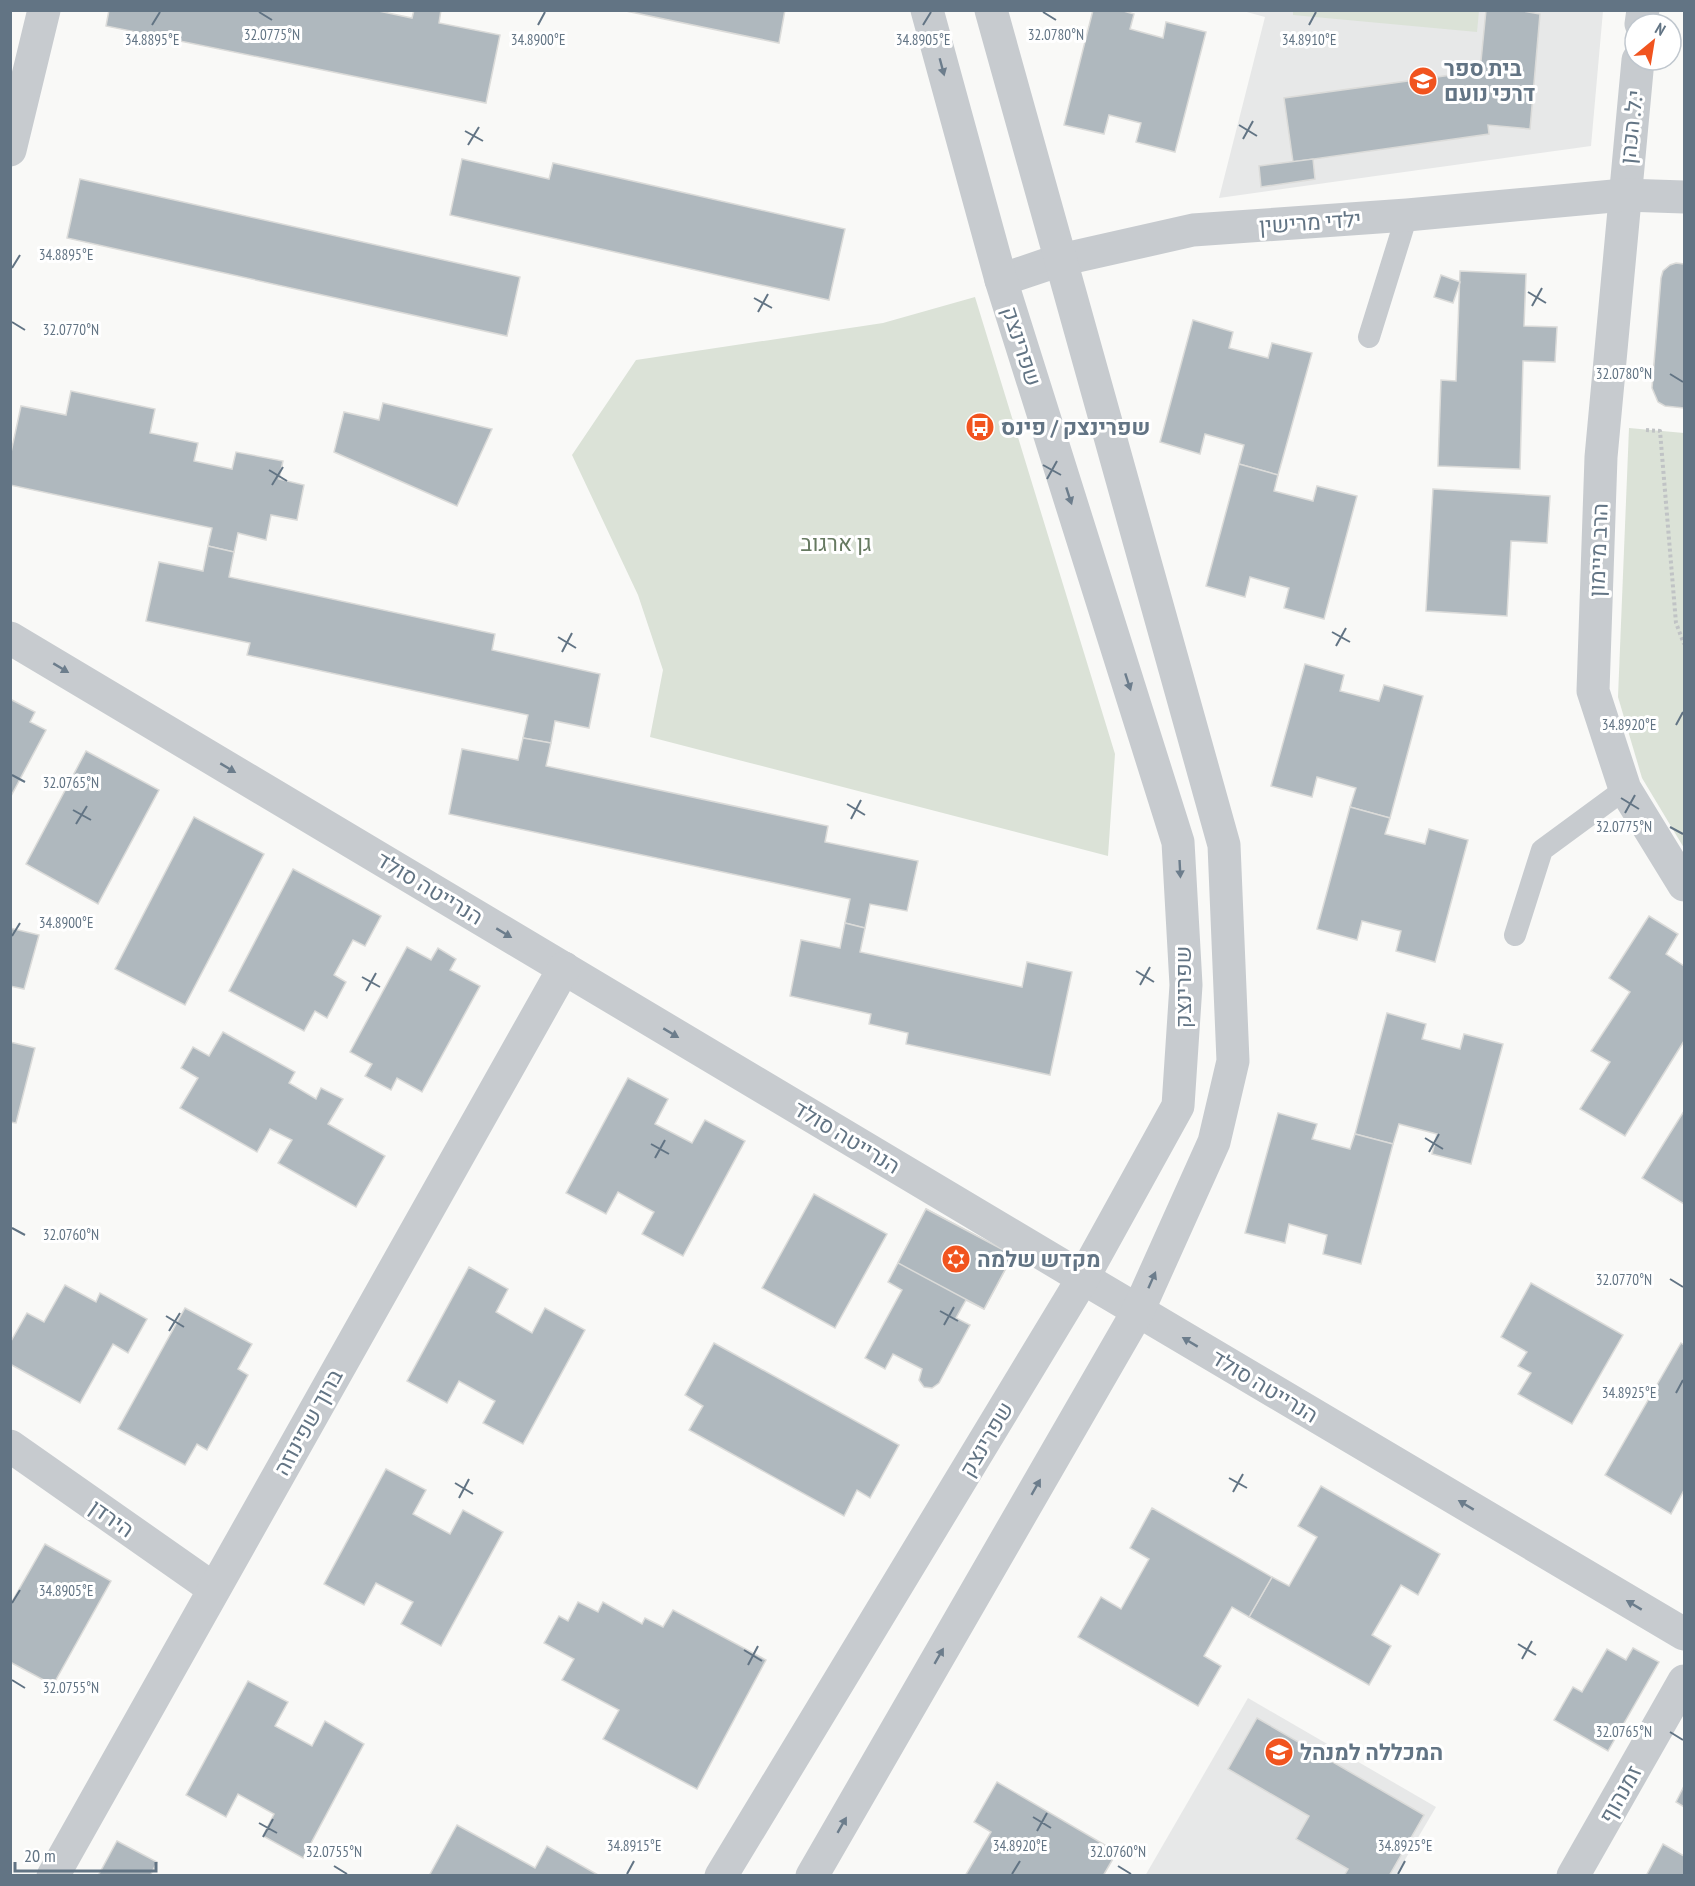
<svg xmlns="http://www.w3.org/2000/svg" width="1695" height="1886" font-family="'PT Sans Narrow',Heebo,sans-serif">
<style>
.built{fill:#e7e8e8}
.green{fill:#dbe2d7}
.building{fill:#afb8be;stroke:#dbdbd9;stroke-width:1.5}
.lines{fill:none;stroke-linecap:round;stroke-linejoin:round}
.path{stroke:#c0c3c5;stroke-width:4;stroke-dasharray:3 3;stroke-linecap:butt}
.service{stroke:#c7cbcf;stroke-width:22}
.minor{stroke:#c7cbcf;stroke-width:33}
.tertiary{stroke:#c7cbcf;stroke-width:33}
.oneway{fill:#6c7d8c}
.ticks{fill:none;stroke:#627484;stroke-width:2}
.labels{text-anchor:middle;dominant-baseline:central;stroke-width:6;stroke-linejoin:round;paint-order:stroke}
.poi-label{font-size:22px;font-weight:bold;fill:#627484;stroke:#fff;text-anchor:start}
.street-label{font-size:22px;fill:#627484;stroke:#fff}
.park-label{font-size:22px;fill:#667a61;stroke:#fff}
.ticks-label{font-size:15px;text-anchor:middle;fill:#627484;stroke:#fff;stroke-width:6;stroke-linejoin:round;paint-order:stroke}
</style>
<rect width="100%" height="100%" fill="#f9f9f7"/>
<!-- built -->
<g class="built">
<polygon points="1243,11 1603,11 1591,146 1219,198 1265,17"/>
<polygon points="1248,1698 1436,1807 1396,1875 1145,1876"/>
</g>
<!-- green -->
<g class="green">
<polygon points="1293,11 1293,10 1479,11 1477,32 1293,15"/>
<polygon points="975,297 1115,754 1108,856 650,737 663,670 638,595 572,455 636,360 883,323"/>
<polygon points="1629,428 1684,433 1684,848 1642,778 1618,697"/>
</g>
<!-- building -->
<g class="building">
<polygon points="109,10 374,10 412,18 414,10 441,10 439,23 500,35 486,103 106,26"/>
<polygon points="621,10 785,10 779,43"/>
<polygon points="1093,10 1120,10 1134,14 1130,29 1163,38 1166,22 1206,32 1175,152 1136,142 1141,123 1109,115 1104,134 1064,125"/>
<polygon points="1486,10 1517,10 1540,14 1530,129 1488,125 1489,134 1293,162 1284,98 1480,71"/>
<polygon points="462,159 549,179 553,163 845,229 829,300 450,215"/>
<polygon points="1313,159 1315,179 1261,187 1259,166"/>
<polygon points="80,179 520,277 507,336 67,238"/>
<polygon points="1676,263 1684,264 1684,408 1665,406 1658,402 1652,388 1661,278 1663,271 1670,265"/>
<polygon points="1460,271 1526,274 1524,326 1557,327 1555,362 1523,361 1520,469 1438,466 1441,380 1456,381"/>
<polygon points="1441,275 1460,282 1453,303 1434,297"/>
<polygon points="1193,320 1233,332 1229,348 1268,358 1272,343 1312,353 1278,475 1239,464 1244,445 1205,434 1200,454 1160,442"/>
<polygon points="71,391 155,409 150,433 198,443 194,461 232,469 236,452 283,461 279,479 304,485 297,520 271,515 266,540 238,533 234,552 208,546 212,528 10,485 10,457 21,406 66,415"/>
<polygon points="383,403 492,429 457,506 334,452 344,412 379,420"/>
<polygon points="1239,464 1278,475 1274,491 1313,501 1317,486 1357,496 1324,619 1284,608 1289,588 1250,577 1245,597 1206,586"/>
<polygon points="1433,489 1550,496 1547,543 1511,541 1507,616 1426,611"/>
<polygon points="208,546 234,552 229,577 495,634 492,650 600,674 589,728 555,721 551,743 523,738 528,715 247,655 250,643 146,621 159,562 203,571"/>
<polygon points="1305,664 1344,675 1340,691 1379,701 1384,685 1423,696 1390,818 1350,807 1356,788 1317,777 1312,797 1271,786"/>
<polygon points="10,699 35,712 30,722 46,730 10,798"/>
<polygon points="523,738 551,743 546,766 828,826 825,842 918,861 907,911 870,904 865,928 845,923 850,899 449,814 462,749 518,760"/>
<polygon points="86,751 159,790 98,904 26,864"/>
<polygon points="1350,807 1390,818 1385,834 1425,844 1429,829 1468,840 1435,962 1396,951 1401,931 1362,921 1357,940 1317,929"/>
<polygon points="194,817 264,854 185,1005 115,969"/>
<polygon points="293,869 381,916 365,946 353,940 334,975 346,982 327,1018 315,1011 304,1031 229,991"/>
<polygon points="1649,916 1678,934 1666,954 1684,966 1684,1041 1625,1136 1580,1109 1610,1062 1591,1051 1630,992 1609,978"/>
<polygon points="845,923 865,928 860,952 1022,987 1027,962 1072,972 1050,1075 906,1044 908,1033 869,1024 871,1014 790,996 801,940 840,948"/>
<polygon points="10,928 39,935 24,989 10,986"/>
<polygon points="407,947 431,960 438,948 456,959 450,970 480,986 422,1092 397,1078 391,1090 365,1076 372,1064 350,1052"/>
<polygon points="1387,1013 1426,1024 1422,1039 1460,1049 1464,1034 1503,1044 1471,1164 1432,1154 1437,1134 1399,1124 1393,1144 1355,1134"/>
<polygon points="223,1032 295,1072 289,1083 316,1099 321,1088 343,1099 328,1124 385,1156 356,1207 278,1163 292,1140 270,1129 257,1152 180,1108 198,1078 181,1068 193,1047 209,1056"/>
<polygon points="10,1042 35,1048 16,1123 10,1122"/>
<polygon points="628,1078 668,1099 655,1124 692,1143 705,1120 745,1141 683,1256 642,1234 654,1212 618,1192 606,1214 566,1193"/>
<polygon points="1684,1111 1684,1204 1642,1178"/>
<polygon points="1278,1113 1317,1124 1312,1139 1350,1149 1355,1134 1393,1144 1361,1264 1323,1254 1327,1235 1289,1224 1285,1243 1245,1233"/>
<polygon points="814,1194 887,1234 835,1328 762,1288"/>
<polygon points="926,1209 1013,1255 984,1309 966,1300 956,1318 970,1325 939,1383 932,1388 924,1387 919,1380 922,1369 893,1354 885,1369 865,1358 902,1290 888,1282"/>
<polygon points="926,1209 1013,1255 984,1309 898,1263"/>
<polygon points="469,1267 508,1289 496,1312 532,1333 545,1308 585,1330 523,1444 483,1423 495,1401 459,1381 447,1403 407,1381"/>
<polygon points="1531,1283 1623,1335 1572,1424 1518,1394 1531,1373 1518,1366 1527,1352 1501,1337"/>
<polygon points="65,1285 96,1302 100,1293 147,1319 128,1353 113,1344 80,1403 10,1364 10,1343 27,1313 44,1322"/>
<polygon points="185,1308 252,1344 238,1369 248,1375 207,1450 197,1444 185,1465 118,1429"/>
<polygon points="714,1343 899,1445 870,1498 857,1490 844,1516 689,1430 703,1406 685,1395"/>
<polygon points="1681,1343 1684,1345 1684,1490 1671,1514 1605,1475"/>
<polygon points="386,1469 426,1490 413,1514 450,1534 463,1510 503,1532 441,1646 401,1624 413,1602 376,1583 364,1605 324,1584"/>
<polygon points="1321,1486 1440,1554 1418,1595 1401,1585 1372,1635 1391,1646 1369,1685 1249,1617 1272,1577 1289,1586 1317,1537 1298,1526"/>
<polygon points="1152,1508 1272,1577 1249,1617 1232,1607 1204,1656 1221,1666 1198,1706 1078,1637 1101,1597 1121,1609 1149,1559 1130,1548"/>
<polygon points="45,1544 111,1581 53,1685 10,1662 10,1605"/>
<polygon points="578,1602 598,1612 603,1602 642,1624 645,1618 663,1627 673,1610 766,1660 697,1789 603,1739 619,1710 562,1680 574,1659 544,1643 559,1616 568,1621"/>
<polygon points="1633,1648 1659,1662 1608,1751 1554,1720 1573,1687 1582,1692 1607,1649 1626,1660"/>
<polygon points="248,1681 288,1702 275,1726 312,1746 325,1721 364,1744 303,1858 263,1836 274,1814 238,1794 226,1817 186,1795"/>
<polygon points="1257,1718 1424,1815 1389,1876 1344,1876 1348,1869 1296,1839 1309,1816 1228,1769"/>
<polygon points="997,1782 1117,1852 1103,1876 965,1876 991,1832 974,1822"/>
<polygon points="1684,1786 1684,1807 1676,1802"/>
<polygon points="457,1825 535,1868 547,1846 600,1876 429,1876"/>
<polygon points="117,1841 157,1862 150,1876 98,1876"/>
<polygon points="1663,1844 1684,1856 1684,1876 1646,1876"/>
</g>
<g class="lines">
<!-- path -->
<polyline class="path" points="1646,430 1660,431 1676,623 1684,644"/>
<!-- service -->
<g class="service">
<polyline points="1369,337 1407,215"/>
<polyline points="1515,935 1542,850 1625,789"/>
</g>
<!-- minor -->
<g class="minor">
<polyline points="1641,24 1643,10"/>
<polyline points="1638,60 1601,457 1593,691 1625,789 1684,885"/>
<polyline points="1001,280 1060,260 1193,230 1407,215 1624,195 1684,197"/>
<polyline points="10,638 1083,1278 1684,1634"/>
<polyline points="10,1446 214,1589"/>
<polyline points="53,1876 564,968"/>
<polyline points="1573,1876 1684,1681"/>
</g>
<!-- tertiary -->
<g class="tertiary">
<polyline points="10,150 44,10"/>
<polyline points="721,1876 1083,1278 1178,1106 1186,985 1178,842 1001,280 927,10"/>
<polyline points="812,1876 1138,1311 1214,1142 1233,1061 1224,845 991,10"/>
</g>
</g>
<!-- one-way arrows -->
<defs><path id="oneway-solid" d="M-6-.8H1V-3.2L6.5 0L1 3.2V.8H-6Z" transform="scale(1.5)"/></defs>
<g class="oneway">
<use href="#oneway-solid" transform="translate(942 67) rotate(75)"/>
<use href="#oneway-solid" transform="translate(1069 496) rotate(72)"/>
<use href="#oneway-solid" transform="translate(61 668) rotate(31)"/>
<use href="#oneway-solid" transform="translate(1128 682) rotate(72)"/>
<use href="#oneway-solid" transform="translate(228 768) rotate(31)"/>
<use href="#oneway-solid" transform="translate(1180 869) rotate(87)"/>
<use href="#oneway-solid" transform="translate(504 933) rotate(31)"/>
<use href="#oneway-solid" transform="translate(671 1033) rotate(31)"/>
<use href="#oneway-solid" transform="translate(1152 1280) rotate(-66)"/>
<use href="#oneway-solid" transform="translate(1190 1342) rotate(-149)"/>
<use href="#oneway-solid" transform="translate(1036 1487) rotate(-60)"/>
<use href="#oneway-solid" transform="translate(1466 1505) rotate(-149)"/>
<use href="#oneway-solid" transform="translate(1634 1605) rotate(-149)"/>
<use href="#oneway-solid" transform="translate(939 1656) rotate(-60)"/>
<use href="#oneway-solid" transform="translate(842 1825) rotate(-60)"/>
</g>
<!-- ticks -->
<path class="ticks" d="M 259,12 L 272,20M 1043,12 L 1056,20M 152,25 L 160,12M 538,25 L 545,12M 923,25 L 931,12M 1309,25 L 1316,12M 1239,125 L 1257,136M 465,131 L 483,141M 1243,139 L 1253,121M 468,145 L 479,127M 12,268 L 20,255M 1528,292 L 1546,303M 754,298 L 772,308M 1532,306 L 1542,288M 758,312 L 768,294M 12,322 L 25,330M 1670,374 L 1683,382M 1043,465 L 1061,475M 269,470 L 287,481M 1047,479 L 1057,461M 272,485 L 283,467M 1332,632 L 1350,642M 558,637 L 576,648M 1336,646 L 1346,628M 562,652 L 572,633M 1676,725 L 1683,712M 12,775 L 25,782M 1621,798 L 1639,809M 847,804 L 865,815M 73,810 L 91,820M 1625,813 L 1635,795M 851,819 L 861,800M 76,824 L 87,806M 1670,827 L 1683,834M 12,936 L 20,923M 1136,971 L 1154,982M 362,977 L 380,987M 1140,985 L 1150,967M 366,991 L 376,973M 1425,1138 L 1443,1149M 651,1144 L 669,1154M 1429,1152 L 1439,1134M 655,1158 L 665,1140M 12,1228 L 25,1235M 1670,1279 L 1683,1287M 940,1311 L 958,1321M 166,1316 L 184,1327M 944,1325 L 954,1307M 169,1331 L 180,1313M 1676,1393 L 1683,1380M 1229,1478 L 1247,1488M 455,1483 L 473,1494M 1233,1492 L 1243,1474M 459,1498 L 469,1479M 12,1603 L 20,1590M 1518,1644 L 1536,1655M 744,1650 L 762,1661M 1522,1659 L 1532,1641M 748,1665 L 758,1646M 12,1680 L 25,1688M 1670,1732 L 1683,1740M 1033,1817 L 1051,1828M 259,1823 L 277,1833M 1037,1831 L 1047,1813M 263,1837 L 273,1819M 334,1866 L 347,1874M 1118,1866 L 1131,1874M 627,1874 L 634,1861M 1012,1874 L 1020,1861M 1398,1874 L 1405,1861"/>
<!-- icons -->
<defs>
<g id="school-disc" transform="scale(1.5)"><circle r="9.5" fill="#f1541f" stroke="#fff"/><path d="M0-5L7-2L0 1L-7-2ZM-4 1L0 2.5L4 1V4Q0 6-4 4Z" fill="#fff"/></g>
<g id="bus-disc" transform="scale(1.5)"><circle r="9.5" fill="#f1541f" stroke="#fff"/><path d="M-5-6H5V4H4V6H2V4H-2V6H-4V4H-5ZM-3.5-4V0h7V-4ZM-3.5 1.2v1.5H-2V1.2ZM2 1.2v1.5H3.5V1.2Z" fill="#fff"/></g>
<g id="synagogue-disc" transform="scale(1.5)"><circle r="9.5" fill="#f1541f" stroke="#fff"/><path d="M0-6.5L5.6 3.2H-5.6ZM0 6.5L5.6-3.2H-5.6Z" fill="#fff"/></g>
<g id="university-disc" transform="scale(1.5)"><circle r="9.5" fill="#f1541f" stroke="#fff"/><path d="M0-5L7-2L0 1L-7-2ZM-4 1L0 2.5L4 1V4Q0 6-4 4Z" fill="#fff"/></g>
</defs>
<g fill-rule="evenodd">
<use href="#school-disc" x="1423" y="81"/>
<use href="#bus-disc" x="980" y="427"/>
<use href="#synagogue-disc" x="956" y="1259"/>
<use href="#university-disc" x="1279" y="1752"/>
</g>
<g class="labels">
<!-- poi labels -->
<g class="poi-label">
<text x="1444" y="68">בית ספר<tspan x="1444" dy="25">דרכי נועם</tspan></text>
<text x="1001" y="427">שפרינצק / פינס</text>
<text x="977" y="1259">מקדש שלמה</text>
<text x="1300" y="1752">המכללה למנהל</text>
</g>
<!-- street labels -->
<g class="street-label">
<text transform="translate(1631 127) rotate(-84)">י.ל. הכהן</text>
<text transform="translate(1310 222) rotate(-4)">ילדי מרישין</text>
<text transform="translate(1022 346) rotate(72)">שפרינצק</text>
<text transform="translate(1598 550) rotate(-88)">הרב מיימון</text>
<text transform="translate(430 888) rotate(31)">הנרייטה סולד</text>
<text transform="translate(1183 987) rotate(-90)">שפרינצק</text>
<text transform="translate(847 1137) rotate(31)">הנרייטה סולד</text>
<text transform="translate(1265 1386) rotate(31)">הנרייטה סולד</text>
<text transform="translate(308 1422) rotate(-61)">ברוך שפינוזה</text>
<text transform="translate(986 1439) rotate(-59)">שפרינצק</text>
<text transform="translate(112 1518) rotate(35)">הירדן</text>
<text transform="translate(1620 1794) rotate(-60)">זמנהוף</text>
</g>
<!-- park labels -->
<g class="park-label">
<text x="836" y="543">גן ארגוב</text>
</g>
</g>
<g class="ticks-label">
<text x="272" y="40">32.0775°N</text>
<text x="1056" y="40">32.0780°N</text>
<text x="1309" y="45">34.8910°E</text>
<text x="152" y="45">34.8895°E</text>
<text x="538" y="45">34.8900°E</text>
<text x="923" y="45">34.8905°E</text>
<text x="66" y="260">34.8895°E</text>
<text x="71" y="335">32.0770°N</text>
<text x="1624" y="379">32.0780°N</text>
<text x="1629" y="730">34.8920°E</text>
<text x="71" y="788">32.0765°N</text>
<text x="1624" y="832">32.0775°N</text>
<text x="66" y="928">34.8900°E</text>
<text x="71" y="1240">32.0760°N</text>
<text x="1624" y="1285">32.0770°N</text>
<text x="1629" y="1398">34.8925°E</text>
<text x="66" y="1596">34.8905°E</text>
<text x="71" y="1693">32.0755°N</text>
<text x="1624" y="1737">32.0765°N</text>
<text x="634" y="1851">34.8915°E</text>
<text x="1020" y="1851">34.8920°E</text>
<text x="1405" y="1851">34.8925°E</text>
<text x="334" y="1857">32.0755°N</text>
<text x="1118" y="1857">32.0760°N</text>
</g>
<!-- border -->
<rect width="1695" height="1886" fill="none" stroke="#627484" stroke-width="24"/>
<!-- north arrow -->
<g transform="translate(1653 42) rotate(30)"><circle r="28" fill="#ffffff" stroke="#c0c7ce" stroke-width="1.5"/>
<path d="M0-4.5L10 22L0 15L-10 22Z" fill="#f1541f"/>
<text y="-9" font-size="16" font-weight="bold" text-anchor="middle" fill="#627484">N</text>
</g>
<!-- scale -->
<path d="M15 1862v9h141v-9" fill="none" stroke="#627484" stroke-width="3"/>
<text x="24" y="1862" font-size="18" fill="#627484" stroke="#ffffff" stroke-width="4.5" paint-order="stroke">20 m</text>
</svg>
